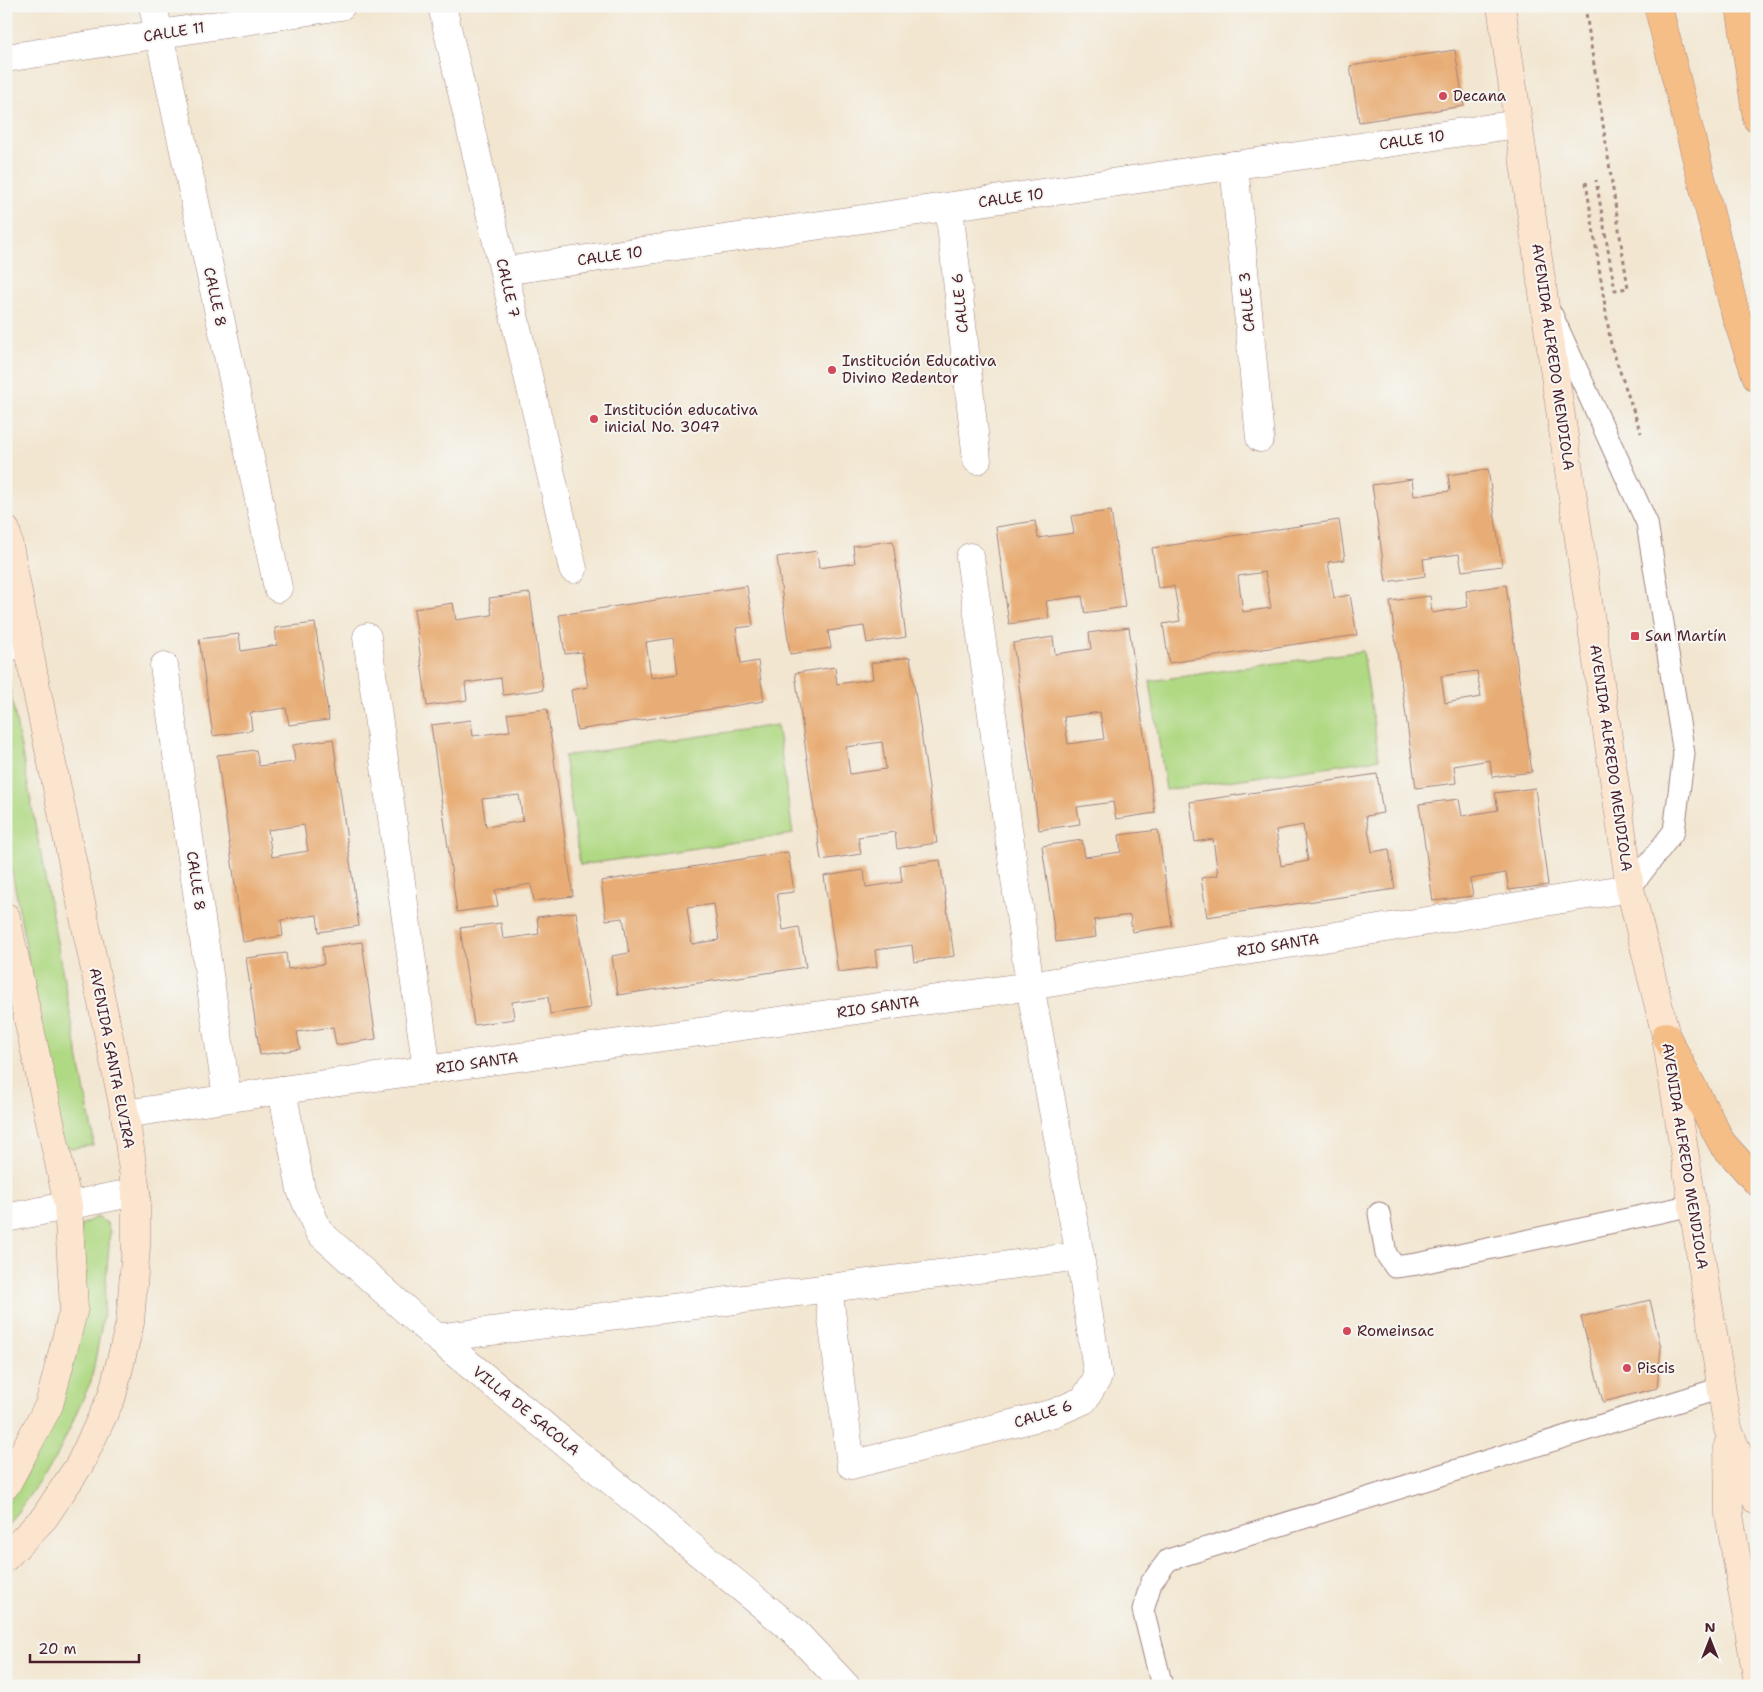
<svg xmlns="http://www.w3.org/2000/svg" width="1763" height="1692" font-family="'Shantell Sans',sans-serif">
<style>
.green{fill:#b0d984;stroke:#7d7c58}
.building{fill:#e8ad76;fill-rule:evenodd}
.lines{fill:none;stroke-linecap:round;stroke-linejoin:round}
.lane-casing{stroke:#9e827e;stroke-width:23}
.street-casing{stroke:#9e827e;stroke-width:29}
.secondary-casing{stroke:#9e827e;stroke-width:29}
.highway-casing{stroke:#9e827e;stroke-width:29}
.path{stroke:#9e827e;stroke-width:3;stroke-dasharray:4 4;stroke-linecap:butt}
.lane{stroke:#fff;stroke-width:21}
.street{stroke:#fff;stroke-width:28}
.secondary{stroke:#fbe5cf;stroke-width:28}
.highway{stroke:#f6be87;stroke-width:28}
.poi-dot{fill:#d1495b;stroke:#f6f6f2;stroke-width:2}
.labels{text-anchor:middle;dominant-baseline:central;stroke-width:4;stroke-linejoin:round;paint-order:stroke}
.street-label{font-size:15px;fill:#4a1f2b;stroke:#f6f6f2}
.poi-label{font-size:15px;fill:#4a1f2b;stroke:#f6f6f2;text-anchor:start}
</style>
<rect width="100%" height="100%" fill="#f6f6f2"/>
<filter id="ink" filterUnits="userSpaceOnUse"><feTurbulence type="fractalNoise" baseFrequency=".02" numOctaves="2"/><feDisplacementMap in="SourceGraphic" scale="10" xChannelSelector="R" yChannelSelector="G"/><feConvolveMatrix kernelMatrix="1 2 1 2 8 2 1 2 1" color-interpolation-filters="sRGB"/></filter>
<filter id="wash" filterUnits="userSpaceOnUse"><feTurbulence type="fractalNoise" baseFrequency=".0096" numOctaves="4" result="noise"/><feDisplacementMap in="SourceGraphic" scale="20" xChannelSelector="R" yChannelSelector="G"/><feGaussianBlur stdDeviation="1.12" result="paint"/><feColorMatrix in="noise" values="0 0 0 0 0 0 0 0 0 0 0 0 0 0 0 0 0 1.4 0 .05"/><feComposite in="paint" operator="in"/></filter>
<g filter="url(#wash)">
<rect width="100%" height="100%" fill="#f2e6d0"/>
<!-- green -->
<g class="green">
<polygon points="1363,651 1379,759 1166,790 1150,681"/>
<polygon points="6,667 93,1136 93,1145 74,1148 63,1146 6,839"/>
<polygon points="777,725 793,834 580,865 564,756"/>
<polygon points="97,1217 107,1223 110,1232 103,1319 91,1381 56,1458 6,1528 6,1505 26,1476 81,1225"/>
</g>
<g id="blocks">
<!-- building -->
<g class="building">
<polygon points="1455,50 1464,106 1359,122 1350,66"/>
<polygon points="1488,469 1502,566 1462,571 1459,554 1423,559 1425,576 1386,582 1372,485 1412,479 1414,496 1450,491 1448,475"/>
<polygon points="1111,511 1125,607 1085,613 1082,596 1046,601 1049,618 1009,624 996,527 1035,521 1038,538 1074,533 1071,516"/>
<path d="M 1339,520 L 1345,560 L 1328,562 L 1334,598 L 1350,595 L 1357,635 L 1169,663 L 1163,624 L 1180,621 L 1174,586 L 1158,588 L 1152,548 ZM 1265,572 L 1271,608 L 1243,612 L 1238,576 Z"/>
<polygon points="893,541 906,637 867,643 864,626 828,631 831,648 790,654 777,557 817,551 819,568 855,563 853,546"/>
<path d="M 1506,585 L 1532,772 L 1492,777 L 1490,760 L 1454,766 L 1456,783 L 1416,788 L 1390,601 L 1430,596 L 1432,613 L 1468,607 L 1466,591 ZM 1477,671 L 1481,697 L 1445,703 L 1441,676 Z"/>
<path d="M 747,586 L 753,626 L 736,628 L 741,664 L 758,661 L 764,701 L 577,730 L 571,690 L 588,687 L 582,652 L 565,654 L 559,615 ZM 673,638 L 678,674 L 651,678 L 646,642 Z"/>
<polygon points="530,593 543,690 503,695 501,678 465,683 467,700 427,706 414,609 453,603 456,620 492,615 489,598"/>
<polygon points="315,623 329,720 289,725 286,708 250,713 252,730 213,736 199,639 239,634 241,651 277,645 275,628"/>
<path d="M 1129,627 L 1155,813 L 1116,819 L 1113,802 L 1077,807 L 1080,824 L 1039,830 L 1013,643 L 1053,637 L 1055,654 L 1091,649 L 1089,633 ZM 1100,712 L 1104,739 L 1068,744 L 1064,717 Z"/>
<path d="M 910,657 L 937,843 L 897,849 L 895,832 L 858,837 L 861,854 L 821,860 L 795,673 L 835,667 L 837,684 L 873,679 L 871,663 ZM 882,742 L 886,769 L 850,774 L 846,747 Z"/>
<path d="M 547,709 L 573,896 L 534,901 L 531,884 L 495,890 L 498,906 L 457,912 L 431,725 L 471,720 L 473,736 L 510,731 L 507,714 ZM 519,795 L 523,821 L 486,827 L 482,799 Z"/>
<path d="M 333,739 L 359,926 L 319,932 L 317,915 L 281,920 L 283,936 L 243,942 L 217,755 L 256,750 L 259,766 L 295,762 L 293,745 ZM 304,825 L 308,851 L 272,857 L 268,830 Z"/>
<path d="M 1377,774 L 1383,813 L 1366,816 L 1372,852 L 1389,849 L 1395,889 L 1207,917 L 1201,878 L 1218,875 L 1213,839 L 1195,842 L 1190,802 ZM 1303,825 L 1308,861 L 1281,866 L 1276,830 Z"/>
<polygon points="1535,788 1548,885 1509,890 1506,873 1470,879 1473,896 1433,901 1419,804 1459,799 1462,816 1498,810 1495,793"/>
<polygon points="1158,830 1172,926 1132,932 1130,915 1094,920 1096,937 1056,942 1042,846 1082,840 1085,857 1121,852 1119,835"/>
<path d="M 788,852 L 794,892 L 777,894 L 783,930 L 799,927 L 806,967 L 618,995 L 612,956 L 629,953 L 623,918 L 606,920 L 601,881 ZM 714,904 L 719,940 L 692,944 L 687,908 Z"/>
<polygon points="940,860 954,956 914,962 912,945 875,950 877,967 838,972 824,876 864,870 866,887 902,882 900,865"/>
<polygon points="576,912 590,1008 550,1014 548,997 512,1002 514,1019 474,1025 460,928 501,923 503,939 539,934 537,917"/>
<polygon points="362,942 376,1039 336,1045 333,1027 297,1032 300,1049 260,1055 246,958 286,953 288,969 324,964 322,947"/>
<polygon points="1650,1300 1661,1348 1657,1388 1603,1402 1581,1317"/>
</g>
</g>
</g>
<g filter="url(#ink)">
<use href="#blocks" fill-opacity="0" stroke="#9e827e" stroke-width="1"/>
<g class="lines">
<!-- lane casing -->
<g class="lane-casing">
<g id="lane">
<polyline points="1552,315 1647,523 1684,754 1674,831 1630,888"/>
<polyline points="1379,1213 1386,1254 1395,1267 1417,1264 1693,1205"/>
<polyline points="1162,1686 1143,1610 1151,1583 1168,1560 1721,1388"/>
</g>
</g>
<!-- street casing -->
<g class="street-casing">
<g id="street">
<polyline points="153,6 278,588"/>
<polyline points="442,6 573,569"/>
<polyline points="6,58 341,6"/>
<polyline points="1234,165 1260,438"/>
<polyline points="949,207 977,460"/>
<polyline points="504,271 1518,124"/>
<polyline points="367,637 427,1070"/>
<polyline points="6,647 27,643"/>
<polyline points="164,666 227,1097"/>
<polyline points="282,1090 301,1190 319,1232 437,1338 793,1630 846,1686"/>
<polyline points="125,1114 282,1090 1030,986 1630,888"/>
<polyline points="6,1218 136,1192"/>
<polyline points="828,1288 851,1465 1054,1413 1084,1400 1098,1377 1080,1256 1030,986 970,557"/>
<polyline points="437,1338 1080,1256"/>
</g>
</g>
<!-- secondary casing -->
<g class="secondary-casing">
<g id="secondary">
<polyline points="1501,6 1630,888 1666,1036 1728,1429 1757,1501"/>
<polyline points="6,530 36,687 125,1114 136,1192 136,1247 130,1323 112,1396 80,1464 44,1518 6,1557"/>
<polyline points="6,917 68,1205 74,1308 49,1405 6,1485"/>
<polyline points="1728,1445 1729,1514 1757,1677"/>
</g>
</g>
<!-- highway casing -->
<g class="highway-casing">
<g id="highway">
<polyline points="1658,6 1736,316 1757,378"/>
<polyline points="1740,6 1757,119"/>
<polyline points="1666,1036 1722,1143 1757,1182"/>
</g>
</g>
<!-- path -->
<g class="path">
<polyline points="1585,6 1628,288 1615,290 1596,180"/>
<polyline points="1586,182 1611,345 1641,433"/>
</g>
<!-- lane -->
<use href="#lane" class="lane"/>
<!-- street -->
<use href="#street" class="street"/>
<!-- secondary -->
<use href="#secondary" class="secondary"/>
<!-- highway -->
<use href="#highway" class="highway"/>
</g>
</g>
<!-- markers -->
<g class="poi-dot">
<circle cx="1443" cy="96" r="5"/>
<circle cx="832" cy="370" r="5"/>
<circle cx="594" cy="419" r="5"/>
<rect x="1630" y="631" width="10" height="10" rx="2.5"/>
<circle cx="1347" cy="1331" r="5"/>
<circle cx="1627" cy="1368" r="5"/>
</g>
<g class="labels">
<!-- street labels -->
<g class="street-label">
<text transform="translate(174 32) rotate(-9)">CALLE 11</text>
<text transform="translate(1412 140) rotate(-8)">CALLE 10</text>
<text transform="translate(1011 198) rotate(-8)">CALLE 10</text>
<text transform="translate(610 256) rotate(-8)">CALLE 10</text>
<text transform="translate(508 288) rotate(77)">CALLE 7</text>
<text transform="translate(215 297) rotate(78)">CALLE 8</text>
<text transform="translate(1247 302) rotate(-95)">CALLE 3</text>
<text transform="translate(960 303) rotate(-96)">CALLE 6</text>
<text transform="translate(1553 357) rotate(82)">AVENIDA ALFREDO MENDIOLA</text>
<text transform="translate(1611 758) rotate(82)">AVENIDA ALFREDO MENDIOLA</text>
<text transform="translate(196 881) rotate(82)">CALLE 8</text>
<text transform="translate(1278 945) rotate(-9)">RIO SANTA</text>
<text transform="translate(878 1007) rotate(-8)">RIO SANTA</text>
<text transform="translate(112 1058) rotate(79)">AVENIDA SANTA ELVIRA</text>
<text transform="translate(477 1063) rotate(-8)">RIO SANTA</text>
<text transform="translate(1685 1156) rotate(81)">AVENIDA ALFREDO MENDIOLA</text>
<text transform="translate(526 1411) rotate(39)">VILLA DE SACOLA</text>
<text transform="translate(1043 1414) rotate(-18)">CALLE 6</text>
</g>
<!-- poi labels -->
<g class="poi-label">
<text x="1453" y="96">Decana</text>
<text x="842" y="361">Institución Educativa<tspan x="842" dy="17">Divino Redentor</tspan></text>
<text x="604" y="410">Institución educativa<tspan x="604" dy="17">inicial No. 3047</tspan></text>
<text x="1645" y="636">San Martín</text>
<text x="1357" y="1331">Romeinsac</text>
<text x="1637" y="1368">Piscis</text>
</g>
</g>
<!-- margin -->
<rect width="1763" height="1692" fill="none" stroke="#f6f6f2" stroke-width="25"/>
<!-- north arrow -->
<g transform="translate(1710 1640)" stroke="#f6f6f2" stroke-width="4" paint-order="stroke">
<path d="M0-4L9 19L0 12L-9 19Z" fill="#4a1f2b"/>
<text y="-8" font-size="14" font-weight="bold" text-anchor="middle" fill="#4a1f2b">N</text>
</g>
<!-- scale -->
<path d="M30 1654v8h109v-8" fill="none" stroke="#4a1f2b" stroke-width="2.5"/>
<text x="38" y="1654" font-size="15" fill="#4a1f2b" stroke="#f6f6f2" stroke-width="4" paint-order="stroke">20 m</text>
</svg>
